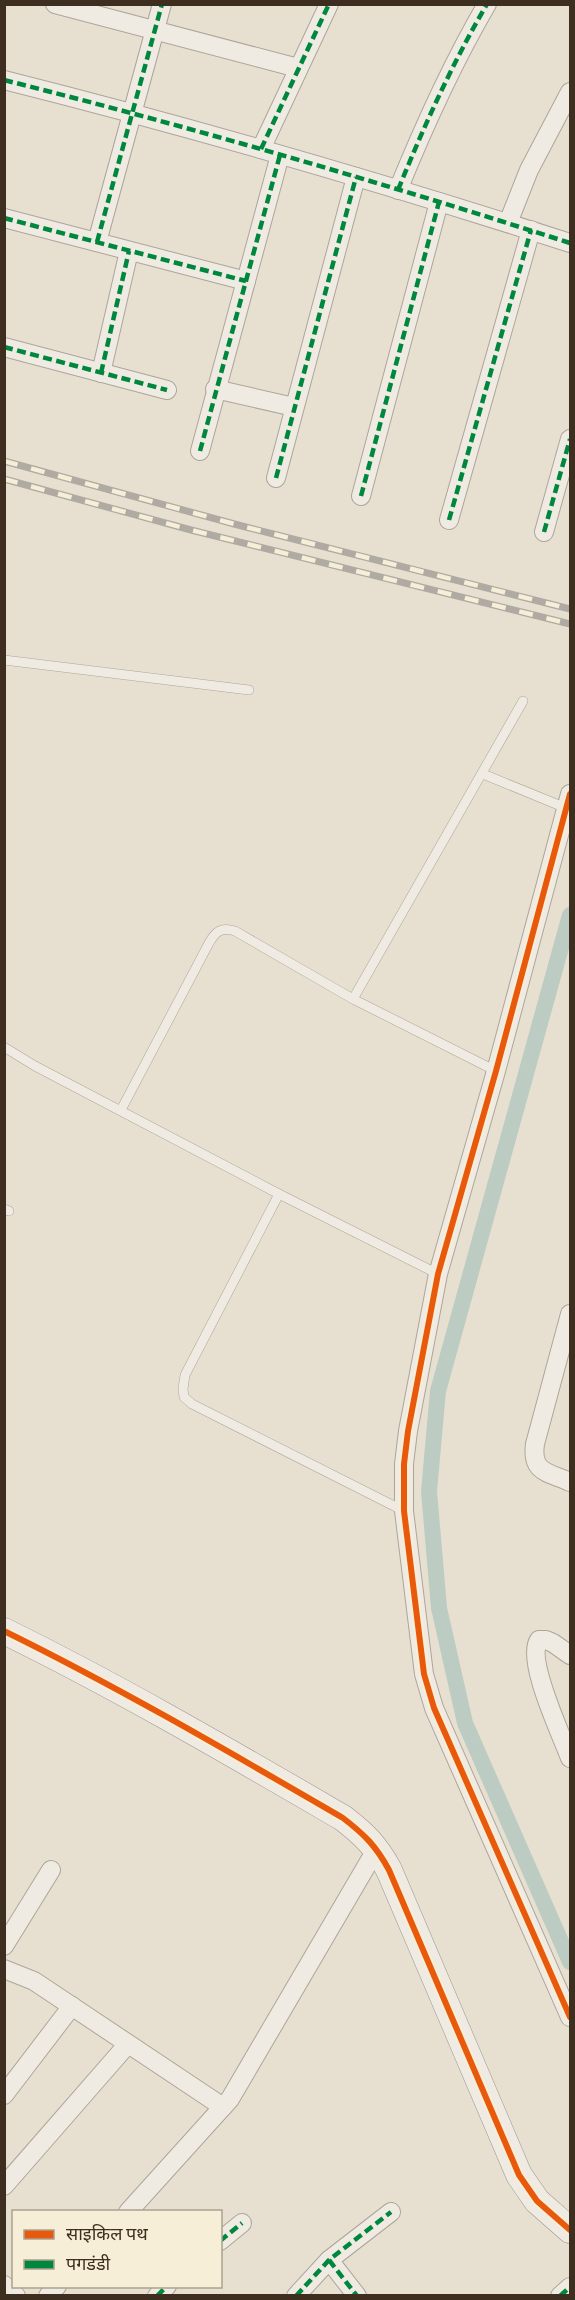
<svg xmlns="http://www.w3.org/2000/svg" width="575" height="2300" font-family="Bitter,'Noto Sans Devanagari',serif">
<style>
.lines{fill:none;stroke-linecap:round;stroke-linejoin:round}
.canal{stroke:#bcccc2;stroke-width:16}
.lane-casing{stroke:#ada599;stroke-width:10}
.street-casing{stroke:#ada599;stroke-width:20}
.secondary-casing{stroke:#9c958a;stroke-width:27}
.lane{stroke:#efebe3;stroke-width:9}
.street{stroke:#efebe3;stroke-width:18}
.secondary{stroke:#efebe3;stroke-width:26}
.rail-casing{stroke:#afaaa2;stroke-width:7}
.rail{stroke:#f7eed8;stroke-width:4.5;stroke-dasharray:14;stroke-linecap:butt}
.quiet{stroke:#00873e;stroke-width:4.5;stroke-dasharray:9 4.5;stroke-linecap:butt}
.cycleway-casing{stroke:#f7eed8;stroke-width:10}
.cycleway{stroke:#e8590c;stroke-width:6}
</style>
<rect width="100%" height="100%" fill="#e7e0d1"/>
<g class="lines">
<!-- canal -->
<polyline class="canal" points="570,915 438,1391 429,1491 439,1608 465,1723 570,1962"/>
<!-- lane casing -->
<g class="lane-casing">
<g id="lane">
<polyline points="4,660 249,690"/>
<polyline points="483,774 566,808"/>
<polyline points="353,999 523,701"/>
<polyline points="4,1047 35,1066 279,1194 438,1274"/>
<path d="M 121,1110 L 209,943 C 216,931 221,927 235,931 L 353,999 L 496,1071"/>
<polyline points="279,1194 185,1375 183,1389 184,1397 192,1404 404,1511"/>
<polyline points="4,1209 9,1211"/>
</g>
</g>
<!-- street casing -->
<g class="street-casing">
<g id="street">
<polyline points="55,4 298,68"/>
<path d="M 4,80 C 195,128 383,183 570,243"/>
<polyline points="261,149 329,4"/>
<path d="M 398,190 C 424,126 452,64 487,4"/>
<polyline points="4,218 246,281"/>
<polyline points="508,223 529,170 570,92"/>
<polyline points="97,242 162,4"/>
<polyline points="4,347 167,390"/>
<polyline points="101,373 129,251"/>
<polyline points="215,389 294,407"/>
<polyline points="200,451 280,155"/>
<polyline points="276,478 356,177"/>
<polyline points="361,496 439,202"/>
<polyline points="449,520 531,230"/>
<polyline points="544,532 570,439"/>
<polyline points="570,794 496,1071 438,1274 408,1431 404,1464 404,1511 424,1674 434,1708 570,2017"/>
<path d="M 570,1314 L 535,1444 C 531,1473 548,1472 570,1482"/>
<path d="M 570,1655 L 553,1643 L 546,1640 L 539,1640 C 525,1659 562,1736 570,1758"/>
<polyline points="4,1946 51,1870"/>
<polyline points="4,1969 34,1981 223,2107"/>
<polyline points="4,2095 72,2006"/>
<polyline points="4,2186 127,2045"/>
<polyline points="128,2212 230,2099 377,1848"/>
<polyline points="220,2241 242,2223"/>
<polyline points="329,2260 357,2296"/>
<polyline points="4,2285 16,2296"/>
<polyline points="48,2296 57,2286"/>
<polyline points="157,2296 167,2286"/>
<polyline points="296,2296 329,2260 391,2212"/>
<polyline points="560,2296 570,2287"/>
</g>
</g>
<!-- secondary casing -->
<g class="secondary-casing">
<path id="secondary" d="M 4,1631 C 120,1688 231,1753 343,1818 C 365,1835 376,1846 389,1870 L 519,2175 L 537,2201 L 570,2230"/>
</g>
<!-- lane -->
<use href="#lane" class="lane"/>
<!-- street -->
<use href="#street" class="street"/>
<!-- secondary -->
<use href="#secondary" class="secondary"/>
<!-- rail casing -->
<g class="rail-casing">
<g id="rail">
<polyline points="4,461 238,525 570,609"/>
<polyline points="4,479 191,530 570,624"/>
</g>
</g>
<!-- rail -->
<use href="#rail" class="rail"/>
<!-- quiet -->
<g class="quiet">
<path d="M 4,80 C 195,128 383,183 570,243"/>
<polyline points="261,149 329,4"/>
<path d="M 398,190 C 424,126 452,64 487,4"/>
<polyline points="4,218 246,281"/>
<polyline points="97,242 162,4"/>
<polyline points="4,347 167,390"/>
<polyline points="101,373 129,251"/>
<polyline points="200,451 280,155"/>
<polyline points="276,478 356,177"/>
<polyline points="361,496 439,202"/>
<polyline points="449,520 531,230"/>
<polyline points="544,532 570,439"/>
<polyline points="220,2241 242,2223"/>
<polyline points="329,2260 357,2296"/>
<polyline points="157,2296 167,2286"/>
<polyline points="296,2296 329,2260 391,2212"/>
<polyline points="560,2296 570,2287"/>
</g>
<!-- cycleway casing -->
<g class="cycleway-casing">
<g id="cycleway">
<polyline points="570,794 496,1071 438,1274 408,1431 404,1464 404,1511 424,1674 434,1708 570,2017"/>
<path d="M 4,1631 C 120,1688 231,1753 343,1818 C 365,1835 376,1846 389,1870 L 519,2175 L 537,2201 L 570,2230"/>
</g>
</g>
<!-- cycleway -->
<use href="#cycleway" class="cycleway"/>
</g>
<!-- border -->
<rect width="575" height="2300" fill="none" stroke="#3d2e20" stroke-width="12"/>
<!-- legend -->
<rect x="12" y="2210" width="210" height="78" fill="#f7eed8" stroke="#ada18e" stroke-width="1.5"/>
<rect x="24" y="2230" width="30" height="9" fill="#e8590c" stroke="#ada18e" stroke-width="1.5"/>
<text x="66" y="2240" font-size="18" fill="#3d2e20">साइकिल पथ</text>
<rect x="24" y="2260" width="30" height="9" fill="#00873e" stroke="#ada18e" stroke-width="1.5"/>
<text x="66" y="2270" font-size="18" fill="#3d2e20">पगडंडी</text>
</svg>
